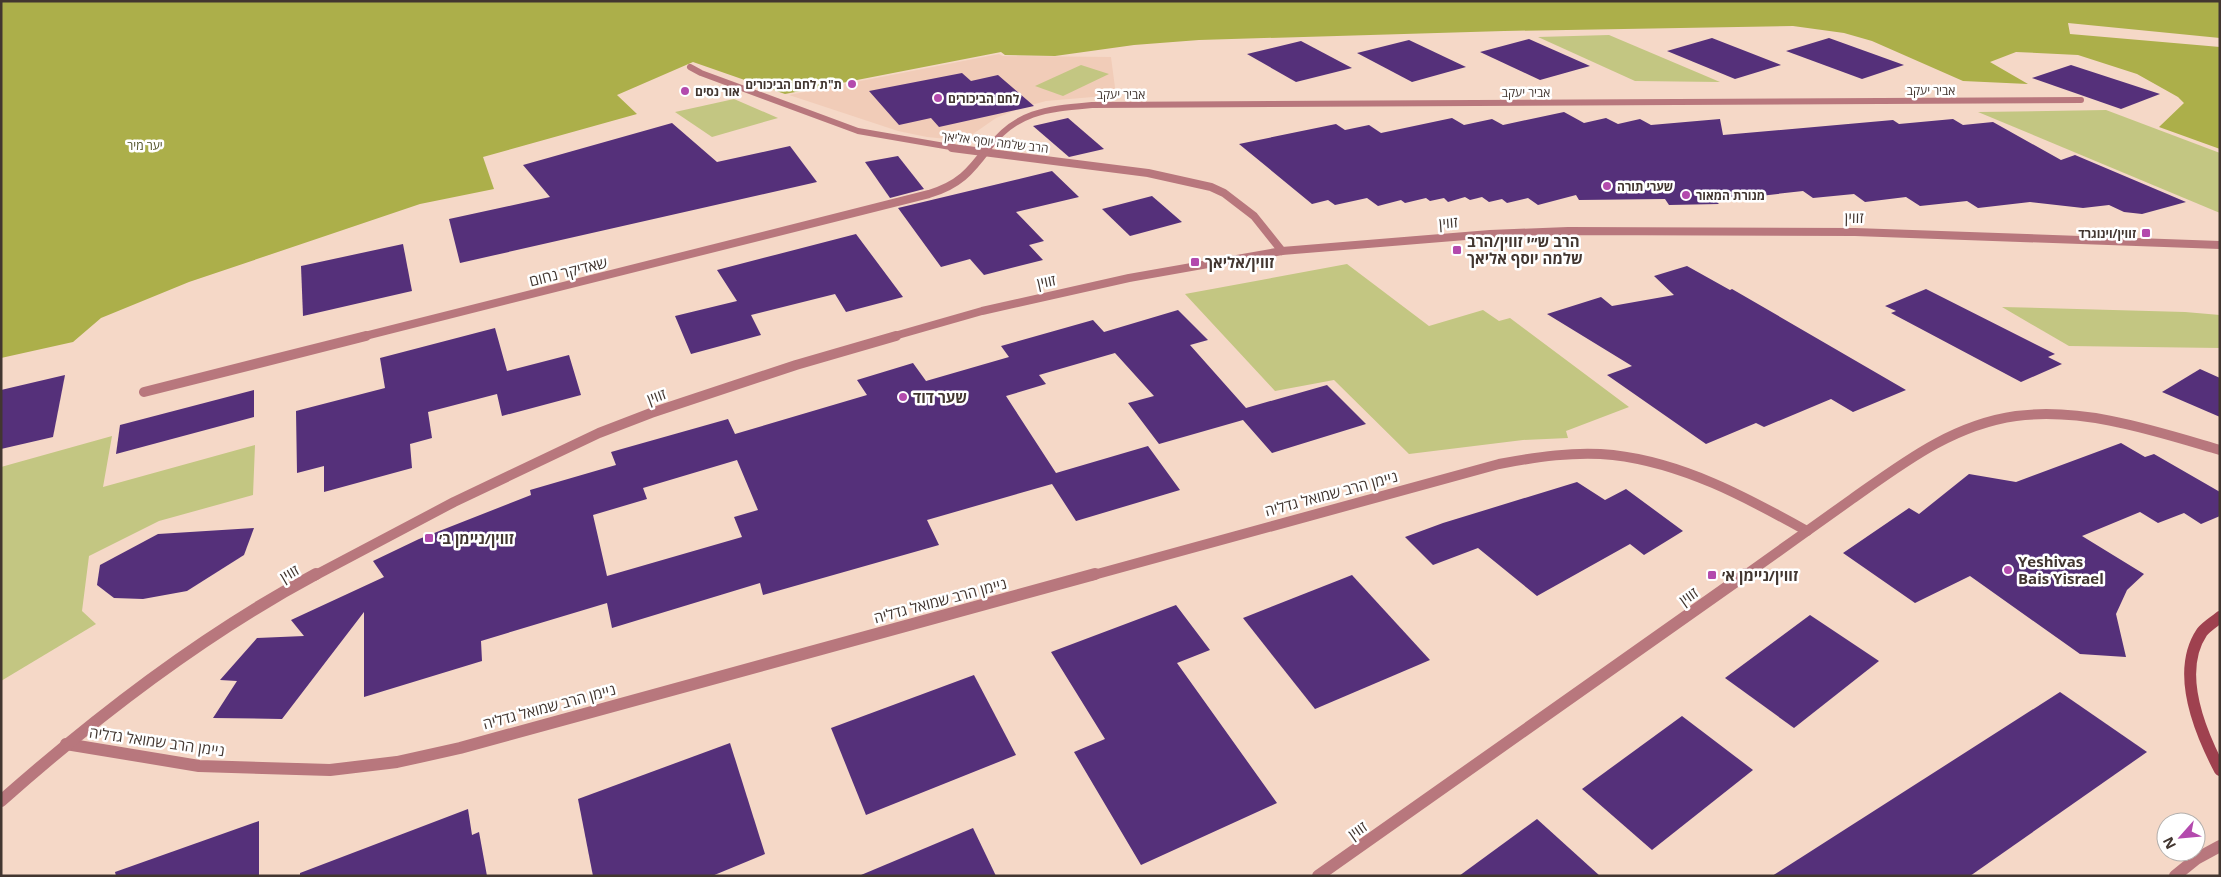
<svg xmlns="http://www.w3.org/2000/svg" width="2221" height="877" font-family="'Open Sans','Noto Sans Hebrew',sans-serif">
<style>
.built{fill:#f1ccb8}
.green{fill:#c3c682}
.forest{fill:#acaf4a}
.building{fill:#55307a;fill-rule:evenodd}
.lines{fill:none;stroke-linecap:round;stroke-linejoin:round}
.street-far3{stroke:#b8777d;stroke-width:6}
.street-far2{stroke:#b8777d;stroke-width:8}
.street-far1{stroke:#b8777d;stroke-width:10}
.street{stroke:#b8777d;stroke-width:12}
.secondary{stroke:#9f414f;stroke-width:12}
.poi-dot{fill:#b34aad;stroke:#fff;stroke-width:2}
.labels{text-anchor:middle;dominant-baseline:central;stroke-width:5;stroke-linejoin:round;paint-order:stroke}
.far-poi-label{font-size:12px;font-weight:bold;fill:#423630;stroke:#fff;text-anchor:start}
.far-street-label{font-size:12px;fill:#423630;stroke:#fff}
.far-park-label{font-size:12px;fill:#4c4e24;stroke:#fff}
.street-label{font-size:15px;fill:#423630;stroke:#fff}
.poi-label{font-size:15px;font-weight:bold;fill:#423630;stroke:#fff;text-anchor:start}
</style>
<rect width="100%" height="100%" fill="#f5d8c7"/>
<!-- built -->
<polygon class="built" points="999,54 1003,56 1111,57 1116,95 1046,101 1024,107 996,118 970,136 957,140 927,137 898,131 789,95"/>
<!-- green -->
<g class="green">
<polygon points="1609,35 1720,82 1635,81 1538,37"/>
<polygon points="1081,65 1109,74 1063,96 1035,86"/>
<polygon points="734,99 778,118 712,137 675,112"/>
<polygon points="2106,110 2220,153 2220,213 1978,112"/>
<polygon points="1347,264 1429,326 1483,310 1499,321 1510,318 1629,407 1566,431 1568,438 1523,440 1409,454 1334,380 1275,391 1185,294"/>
<polygon points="2002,307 2185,312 2220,315 2220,348 2069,346"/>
<polygon points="112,436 103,487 255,445 253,495 159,521 89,556 82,611 96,624 1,681 1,467"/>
</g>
<!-- forest -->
<polygon class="forest" points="1,1 2220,1 2220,38 2068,23 2070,34 2220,47 2220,149 2159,127 2184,103 2178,97 2137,74 2078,55 2016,52 1990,62 2028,84 1963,81 1872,41 1844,33 1793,26 1504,31 1199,40 1134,45 1055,56 1005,55 1001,52 785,94 693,62 617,95 637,114 483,157 494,189 420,204 189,282 101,318 73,342 1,358"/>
<!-- building -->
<g class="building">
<polygon points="1712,38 1781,65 1735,79 1667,51"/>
<polygon points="1829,38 1904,65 1862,79 1786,51"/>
<polygon points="1529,39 1590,66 1540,80 1480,52"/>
<polygon points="1409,40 1466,67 1412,82 1357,53"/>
<polygon points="1301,41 1352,68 1296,82 1247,54"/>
<polygon points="2071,65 2160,94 2121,109 2032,78"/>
<polygon points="962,73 971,81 998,75 1034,106 939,127 931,118 899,125 869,91"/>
<polygon points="1564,112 1584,123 1606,118 1618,124 1640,119 1651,125 1720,119 1723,135 1893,120 1899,124 1953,119 1963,125 1993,122 2061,160 2075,155 2186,202 2142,214 2124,212 2109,205 2083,208 2030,202 1978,208 1967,201 1920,206 1906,197 1865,202 1854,194 1813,198 1803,191 1716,201 1719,204 1669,205 1665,199 1579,200 1576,195 1538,205 1528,198 1507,203 1502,199 1489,202 1482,197 1470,200 1465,197 1448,202 1444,198 1430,201 1426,198 1405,203 1401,200 1378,206 1367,198 1335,205 1328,200 1312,204 1239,144 1336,124 1345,130 1369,125 1381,133 1452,118 1464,125 1492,119 1503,125"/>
<polygon points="1068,118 1104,149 1069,157 1033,126"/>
<polygon points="672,123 717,162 790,146 817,182 460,263 449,219 550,197 523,165"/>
<polygon points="898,156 924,189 890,198 865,162"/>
<polygon points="1052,171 1079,197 1016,212 1044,241 1029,245 1043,260 984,275 970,259 941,267 898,208"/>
<polygon points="1152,196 1182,222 1130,236 1102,209"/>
<polygon points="856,234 903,297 846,312 835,294 751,315 761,335 691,354 675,316 737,301 717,270"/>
<polygon points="403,244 412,291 303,316 301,266"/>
<polygon points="1687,266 1730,290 1732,289 1906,390 1853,412 1831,399 1764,427 1756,423 1706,444 1607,375 1632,366 1547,314 1601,297 1612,306 1674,295 1654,276"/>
<polygon points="1926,289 2055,354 2048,357 2062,364 2021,382 1891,313 1896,311 1885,306"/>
<path d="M 1178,310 L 1208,340 L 1190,345 L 1246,408 L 1327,385 L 1366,424 L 1272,453 L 1243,420 L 1159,444 L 1128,403 L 1154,396 L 1115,353 L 1039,375 L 1046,384 L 1006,396 L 1056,473 L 1148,446 L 1180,490 L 1076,521 L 1052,484 L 927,520 L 939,545 L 763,595 L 760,583 L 612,628 L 607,603 L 481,641 L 482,661 L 364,697 L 364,612 L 282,719 L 213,718 L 237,681 L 220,680 L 257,638 L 304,636 L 291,620 L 384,577 L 373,561 L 419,539 L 531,495 L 530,490 L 616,465 L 611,452 L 728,419 L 735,434 L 867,395 L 857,380 L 913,363 L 926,381 L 1009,357 L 1001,346 L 1093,320 L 1104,332 ZM 737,460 L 758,510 L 734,517 L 742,537 L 607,576 L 593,515 L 647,499 L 643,488 Z"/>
<polygon points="495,328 507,371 569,355 581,395 502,416 497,394 428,412 432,438 410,444 412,468 324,492 324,466 297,473 296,411 385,388 380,358"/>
<polygon points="2200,369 2220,378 2220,417 2162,392"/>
<polygon points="65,375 53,437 1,449 1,390"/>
<polygon points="254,390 254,417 116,454 120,425"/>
<polygon points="2121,443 2145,457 2154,454 2220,492 2220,516 2201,524 2184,513 2158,523 2140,512 2082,536 2144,574 2127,590 2116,614 2126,657 2080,654 1970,576 1915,603 1843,553 1909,508 1919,514 1969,474 2016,482"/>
<polygon points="1577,482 1605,500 1626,489 1683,531 1644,555 1630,544 1537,596 1478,548 1433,565 1405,537 1443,523"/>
<polygon points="254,528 244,555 187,591 143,599 114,598 97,585 100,565 158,534"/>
<polygon points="1352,575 1430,660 1315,709 1243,618"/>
<polygon points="1176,605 1210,650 1177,663 1277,803 1141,865 1074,752 1105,739 1051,652"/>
<polygon points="1810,615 1879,661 1794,728 1725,678"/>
<polygon points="974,675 1016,755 866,815 831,728"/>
<polygon points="2060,692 2147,752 1970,876 1772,876"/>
<polygon points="1682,716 1753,770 1652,850 1582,789"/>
<polygon points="730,743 765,854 712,876 593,876 578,799"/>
<polygon points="468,809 472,835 479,832 487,876 300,876 300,873"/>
<polygon points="1537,819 1600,876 1459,876"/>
<polygon points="259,821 259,876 116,876 115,872"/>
<polygon points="973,828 996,876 861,876 861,875"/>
</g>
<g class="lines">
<!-- street-far3 -->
<g class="street-far3">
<polyline points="690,67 701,73 858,131 962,149"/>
<path d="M 988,149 C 1016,111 1047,109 1092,105 L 2081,100"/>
</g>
<!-- street-far2 -->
<g class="street-far2">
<polyline points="952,148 1148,173 1211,187 1224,193 1254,216 1282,251"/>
<path d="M 361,337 L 929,194 C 959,185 970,172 988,148"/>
<polyline points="891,337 982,311 1129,278 1282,251 1490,234 1568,231 1855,232 2220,245"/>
</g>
<!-- street-far1 -->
<g class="street-far1">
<polyline points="144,392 366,336"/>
<polyline points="314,576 454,502 599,433 651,413 796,365 896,336"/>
<path d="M 1090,576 L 1499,464 C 1536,457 1575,451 1613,455 C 1683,463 1746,497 1807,531"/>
<path d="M 1744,576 C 1780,550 1816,525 1852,499 C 1903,463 1952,425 2016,416 C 2084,407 2155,431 2220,450"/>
</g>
<!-- street -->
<g class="street">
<polyline points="66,744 199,766 330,770 397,762 460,748 1095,574"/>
<path d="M 1,801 C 98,715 202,635 316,574"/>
<polyline points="1318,876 1746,574"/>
<polyline points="2175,876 2196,859 2220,846"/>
</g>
<!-- secondary -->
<path class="secondary" d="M 2220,617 C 2214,622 2207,626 2202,632 C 2175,672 2200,732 2220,770"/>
</g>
<!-- markers -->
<g class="poi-dot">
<circle cx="852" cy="84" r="5"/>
<circle cx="685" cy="91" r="5"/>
<circle cx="938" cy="98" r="5"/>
<circle cx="1607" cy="186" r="5"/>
<circle cx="1686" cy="195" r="5"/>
<rect x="2141" y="228" width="10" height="10" rx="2.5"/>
<rect x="1452" y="245" width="10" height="10" rx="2.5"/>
<rect x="1190" y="257" width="10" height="10" rx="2.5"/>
<circle cx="903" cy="397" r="5"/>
<rect x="424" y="533" width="10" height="10" rx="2.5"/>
<circle cx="2008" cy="570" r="5"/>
<rect x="1707" y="570" width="10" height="10" rx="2.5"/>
</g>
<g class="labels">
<!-- far-poi labels -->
<g class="far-poi-label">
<text x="842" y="84" text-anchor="end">ת"ת לחם הביכורים</text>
<text x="695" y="91">אור נסים</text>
<text x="948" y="98">לחם הביכורים</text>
<text x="1617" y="186">שערי תורה</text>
<text x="1696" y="195">מנורת המאור</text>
<text x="2136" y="233" text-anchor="end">זווין/וינוגרד</text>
</g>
<!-- far-street labels -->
<g class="far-street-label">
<text x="1931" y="90">אביר יעקב</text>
<text x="1526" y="92">אביר יעקב</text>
<text x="1121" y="94">אביר יעקב</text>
<text transform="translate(995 142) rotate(7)">הרב שלמה יוסף אליאך</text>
</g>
<!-- far-park labels -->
<g class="far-park-label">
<text x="145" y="145">יער מיר</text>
</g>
<!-- street labels -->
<g class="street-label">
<text transform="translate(1854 217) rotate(1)">זווין</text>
<text transform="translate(1448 222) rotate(-4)">זווין</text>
<text transform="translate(568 271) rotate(-14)">שאדיקר נחום</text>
<text transform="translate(1046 281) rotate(-12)">זווין</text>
<text transform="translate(656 396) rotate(-20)">זווין</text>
<text transform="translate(1331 493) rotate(-15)">ניימן הרב שמואל גדליה</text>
<text transform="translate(289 573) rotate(-30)">זווין</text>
<text transform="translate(1688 596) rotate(-35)">זווין</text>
<text transform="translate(940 600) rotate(-15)">ניימן הרב שמואל גדליה</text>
<text transform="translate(549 706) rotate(-15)">ניימן הרב שמואל גדליה</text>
<text transform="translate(157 741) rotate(8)">ניימן הרב שמואל גדליה</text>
<text transform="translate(1357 830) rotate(-35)">זווין</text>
</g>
<!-- poi labels -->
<g class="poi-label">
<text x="1467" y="241">הרב ש״י זווין/הרב<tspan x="1467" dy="17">שלמה יוסף אליאך</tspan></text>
<text x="1205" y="262">זווין/אליאך</text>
<text x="913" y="397">שער דוד</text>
<text x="439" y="538">זווין/ניימן ב׳</text>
<text x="2018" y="561">Yeshivas<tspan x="2018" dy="17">Bais Yisrael</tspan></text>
<text x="1722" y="575">זווין/ניימן א׳</text>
</g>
</g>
<!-- border -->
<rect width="2221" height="877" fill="none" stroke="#423630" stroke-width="5"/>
<!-- north arrow -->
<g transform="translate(2181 837) rotate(243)"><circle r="24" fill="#ffffff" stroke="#b3afac"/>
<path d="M0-4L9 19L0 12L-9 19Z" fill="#b34aad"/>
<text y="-8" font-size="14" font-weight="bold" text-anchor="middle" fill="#423630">N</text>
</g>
</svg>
